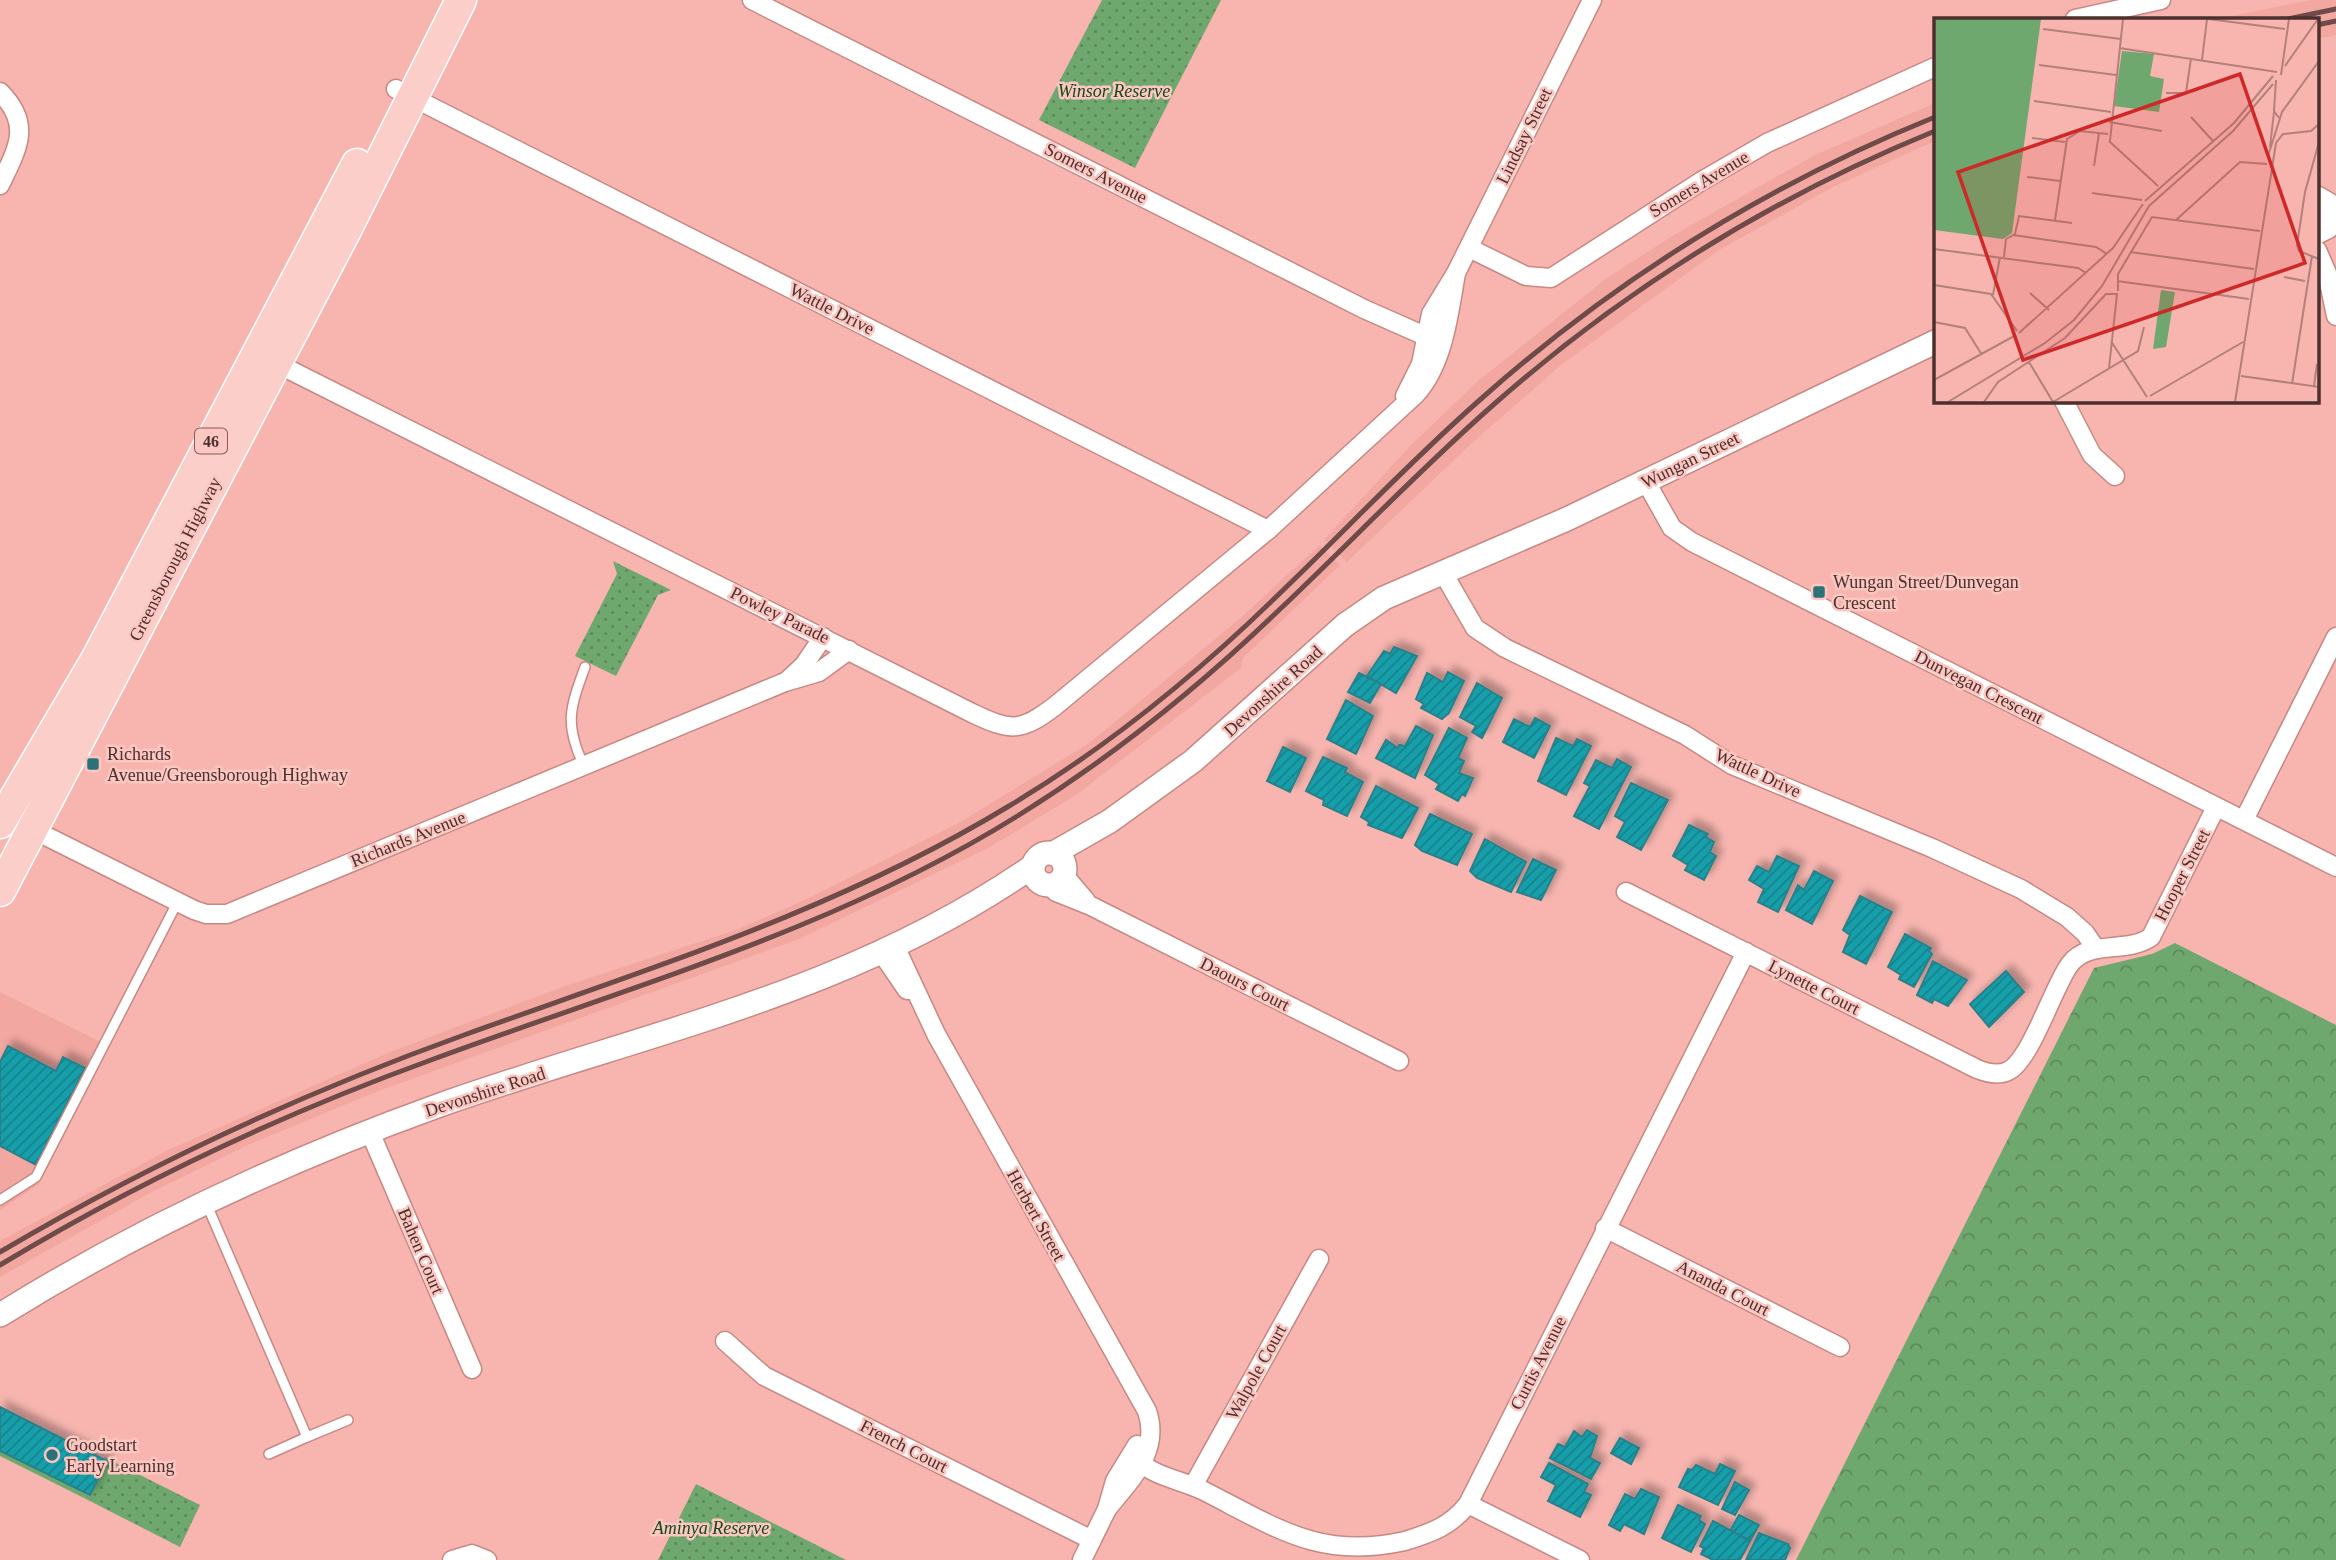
<svg xmlns="http://www.w3.org/2000/svg" width="2336" height="1560" font-family="Georgia,serif">
<style>
.built{fill:#f2a7a1}
.green{fill:#6fa86e}
.forest{fill:url(#forest-crowns)}
.park{fill:url(#park-dots)}
.building{fill:url(#building-hatch);stroke:#2c8088;stroke-width:2;filter:url(#shadow)}
.lines{fill:none;stroke-linecap:round;stroke-linejoin:round}
.service-casing{stroke:#c88883;stroke-width:12}
.minor-casing{stroke:#c88883;stroke-width:21}
.tertiary-casing{stroke:#c88883;stroke-width:26}
.trunk-casing{stroke:#fff;stroke-width:33}
.service{stroke:#fff;stroke-width:9}
.minor{stroke:#fff;stroke-width:18}
.tertiary{stroke:#fff;stroke-width:23}
.trunk{stroke:#fcceca;stroke-width:30}
.rail{stroke:#6e4b48;stroke-width:5}
.poi-dot{fill:#297279;stroke:#fcc6c1;stroke-width:2.5}
.labels{text-anchor:middle;dominant-baseline:central;stroke-width:5;stroke-linejoin:round;paint-order:stroke}
.shield{fill:#fcc6c1;stroke:#805d5a;stroke-width:2}
.shield-label{font-size:16px;font-weight:bold;fill:#4b302e}
.park-label{font-size:18px;font-style:italic;fill:#144917;stroke:#fcc6c1}
.street-label{font-size:18px;fill:#4b302e;stroke:#fcc6c1}
.poi-label{font-size:18px;fill:#4b302e;stroke:#fcc6c1;text-anchor:start}
.inset-road{fill:none;stroke:#b3807b;stroke-width:2}
.view{fill:#cf2828;fill-opacity:0.15;stroke:#cf2828;stroke-width:3.5}
.inset-edge{fill:none;stroke:#4b302e;stroke-width:3.5}
</style>
<defs>
<pattern id="forest-crowns" width="20" height="18" patternUnits="userSpaceOnUse" patternTransform="scale(1.75)"><rect width="20" height="18" fill="#6fa86e"/><path d="M2 6a3 3 0 1 1 6 0M12 15a3 3 0 1 1 6 0" fill="none" stroke="#5d895b"/></pattern>
<pattern id="park-dots" width="8" height="8" patternUnits="userSpaceOnUse" patternTransform="scale(1.75)"><rect width="8" height="8" fill="#6fa86e"/><path d="M2 2h.1M6 6h.1" fill="none" stroke="#5d895b" stroke-width="1.8" stroke-linecap="round"/></pattern>
<pattern id="building-hatch" width="6" height="6" patternUnits="userSpaceOnUse" patternTransform="scale(1.75)"><rect width="6" height="6" fill="#179faa"/><path d="M-1 1l2-2M0 6l6-6M5 7l2-2" fill="none" stroke="#17828b"/></pattern>
<filter id="shadow"><feDropShadow dx="6" dy="-6" stdDeviation="3.5" flood-color="#0004"/></filter>
</defs>
<rect width="100%" height="100%" fill="#f8b5af"/>
<!-- built -->
<g class="built">
<polygon points="2310,0 2336,0 2336,35 2317,39 2317,19 2217,19"/>
<polygon points="1935,103 1935,141 1833,187 1719,250 1561,365 1472,443 1347,562 1324,540 1410,446 1478,381 1607,278 1674,235 1815,155"/>
<polygon points="1320,545 1340,565 1243,658 1241,668 1076,795 988,848 799,939 381,1090 250,1144 150,1193 0,1277 0,1241 168,1150 390,1052 568,985 736,930 807,899 957,824 1088,744 1236,622"/>
<polygon points="0,992 109,1046 38,1185 0,1210"/>
</g>
<!-- green -->
<polygon class="green" points="0,1451 86,1493 84,1498 0,1456"/>
<!-- forest -->
<polygon class="forest" points="2175,943 2336,1025 2336,1560 1796,1560 2094,968 2152,954"/>
<!-- park -->
<g class="park">
<polygon points="1102,0 1221,0 1135,168 1039,120"/>
<polygon points="613,561 671,590 658,595 616,676 575,656 617,574"/>
<polygon points="104,1457 200,1505 180,1547 84,1498 86,1493 90,1495 107,1461"/>
<polygon points="696,1484 846,1560 658,1560"/>
</g>
<!-- building -->
<g class="building">
<polygon points="1394,647 1417,656 1396,693 1367,676 1384,651 1390,654"/>
<polygon points="1448,672 1464,681 1449,713 1442,719 1421,708 1424,704 1416,699 1427,673 1443,682"/>
<polygon points="1359,673 1381,684 1370,703 1348,692"/>
<polygon points="1477,683 1502,698 1482,738 1472,732 1476,726 1460,717"/>
<polygon points="1346,700 1373,716 1356,754 1327,739"/>
<polygon points="1535,718 1550,726 1534,758 1503,742 1514,719 1530,727"/>
<polygon points="1416,726 1433,735 1415,778 1376,758 1386,740 1398,748 1399,745 1405,746"/>
<polygon points="1449,728 1467,738 1458,758 1464,761 1459,773 1473,778 1465,796 1462,794 1458,801 1436,789 1439,784 1425,775"/>
<polygon points="1556,738 1573,746 1577,739 1591,746 1566,795 1538,781"/>
<polygon points="1283,747 1306,758 1290,792 1267,781"/>
<polygon points="1323,757 1347,768 1345,772 1363,782 1347,816 1323,805 1324,800 1306,791"/>
<polygon points="1617,759 1631,767 1599,829 1574,816 1590,786 1584,783 1596,760 1612,768"/>
<polygon points="1631,783 1668,800 1641,850 1617,837 1625,822 1615,816"/>
<polygon points="1376,786 1418,808 1402,838 1368,825 1369,822 1361,817"/>
<polygon points="1430,814 1472,834 1457,865 1422,851 1415,845"/>
<polygon points="1689,825 1708,834 1706,837 1714,842 1710,852 1716,856 1704,880 1685,870 1688,865 1673,856"/>
<polygon points="1485,839 1526,862 1511,892 1477,878 1470,871"/>
<polygon points="1777,856 1799,866 1778,912 1758,902 1764,889 1749,880 1757,866 1769,872"/>
<polygon points="1533,859 1556,870 1541,900 1517,892"/>
<polygon points="1814,871 1833,881 1812,924 1786,910 1798,885 1804,890"/>
<polygon points="1860,896 1892,912 1866,964 1843,952 1850,935 1843,930"/>
<polygon points="1905,934 1931,948 1929,951 1932,954 1914,987 1899,979 1901,975 1888,967"/>
<polygon points="1933,961 1967,980 1948,1006 1934,999 1932,1003 1917,995"/>
<polygon points="2006,971 2024,992 1989,1027 1970,1004"/>
<polygon points="8,1046 56,1071 63,1057 85,1068 36,1165 0,1146 0,1062"/>
<polygon points="0,1407 107,1461 90,1495 0,1451"/>
<polygon points="1587,1430 1597,1436 1590,1458 1600,1463 1591,1479 1550,1458 1558,1444 1565,1447 1574,1431 1582,1437"/>
<polygon points="1620,1438 1639,1448 1631,1464 1611,1453"/>
<polygon points="1549,1463 1588,1484 1584,1492 1591,1495 1580,1517 1548,1501 1556,1485 1541,1477"/>
<polygon points="1720,1464 1735,1471 1718,1505 1679,1487 1688,1469 1692,1470 1696,1465 1715,1474"/>
<polygon points="1735,1482 1749,1490 1735,1515 1722,1509"/>
<polygon points="1641,1489 1659,1497 1644,1534 1624,1524 1620,1531 1609,1525 1625,1494 1635,1499"/>
<polygon points="1678,1505 1701,1516 1699,1520 1705,1524 1691,1552 1662,1538"/>
<polygon points="1739,1515 1759,1525 1750,1541 1730,1531"/>
<polygon points="1713,1521 1750,1541 1740,1560 1713,1560 1701,1554 1704,1548 1700,1546"/>
<polygon points="1759,1533 1788,1544 1790,1548 1785,1560 1746,1560"/>
</g>
<g class="lines">
<!-- service casing -->
<g class="service-casing">
<g id="service">
<path d="M 584,766 C 564,724 570,708 585,667"/>
<polyline points="0,1200 36,1177 178,901"/>
<polyline points="207,1205 307,1437 269,1454"/>
<polyline points="307,1437 348,1420"/>
</g>
</g>
<!-- minor casing -->
<g class="minor-casing">
<g id="minor">
<polyline points="752,0 1364,309 1441,343"/>
<polyline points="2075,19 2161,0"/>
<polyline points="396,89 1268,530"/>
<path d="M 0,92 C 33,125 17,149 0,185"/>
<polyline points="1469,248 1526,276 1551,278 1700,182 1767,143 1935,67"/>
<polyline points="2317,250 2327,273 2336,316"/>
<path d="M 270,360 L 972,713 C 1010,731 1020,733 1055,706 L 1268,530 L 1416,394 C 1444,363 1449,313 1456,273"/>
<polyline points="1405,396 1421,364 1431,314 1456,273 1592,0"/>
<polyline points="2064,401 2092,455 2115,476"/>
<polyline points="1646,482 1672,528 1692,542 2336,867"/>
<polyline points="1442,571 1475,628 1505,648 1685,735 1732,765 1932,848 2021,889 2067,917 2085,933 2096,949"/>
<polyline points="788,680 804,665 823,637"/>
<polyline points="2244,820 2336,637"/>
<polyline points="34,830 194,910 206,914 227,914 785,682 819,672 849,650"/>
<polyline points="1064,875 1086,901"/>
<polyline points="1049,885 1056,892 1091,906 1399,1061"/>
<path d="M 1626,892 L 1977,1069 C 1987,1073 1998,1076 2008,1071 C 2031,1060 2053,987 2070,964 C 2089,939 2127,954 2151,937 L 2216,807"/>
<path d="M 895,946 L 936,1034 L 1147,1411 C 1161,1452 1130,1480 1107,1509"/>
<polyline points="881,952 907,990"/>
<polyline points="370,1132 472,1369"/>
<polyline points="1605,1228 1840,1347"/>
<polyline points="725,1341 764,1376 1092,1540"/>
<path d="M 1132,1456 C 1153,1477 1179,1479 1204,1491 C 1277,1528 1320,1560 1405,1541 C 1431,1533 1451,1526 1468,1504 L 1746,952"/>
<polyline points="1193,1486 1319,1259"/>
<polyline points="1468,1504 1580,1560"/>
<polyline points="452,1560 472,1554 487,1560"/>
<polyline points="1082,1560 1107,1509 1115,1481 1137,1445"/>
</g>
</g>
<!-- tertiary casing -->
<g class="tertiary-casing">
<g id="tertiary">
<polyline points="2317,198 2329,205 2332,215 2327,227 2317,232"/>
<circle cx="1049" cy="869" r="16"/>
<polyline points="1054,853 1110,821 1193,761 1345,625 1384,598 1567,519 1935,342"/>
<path d="M 0,1315 C 138,1229 287,1160 440,1105 C 646,1032 849,994 1033,866"/>
</g>
</g>
<!-- trunk casing -->
<g class="trunk-casing">
<g id="trunk">
<polyline points="0,823 97,658 357,164"/>
<polyline points="0,891 346,230 461,0"/>
</g>
</g>
<!-- service -->
<use href="#service" class="service"/>
<!-- minor -->
<use href="#minor" class="minor"/>
<!-- tertiary -->
<use href="#tertiary" class="tertiary"/>
<!-- trunk -->
<use href="#trunk" class="trunk"/>
<!-- rail -->
<g class="rail">
<polyline points="2288,19 2336,9"/>
<polyline points="2317,25 2336,21"/>
<path d="M 0,1252 C 147,1165 303,1093 464,1035 C 650,968 838,910 1009,806 C 1106,748 1196,675 1277,596 C 1346,530 1411,460 1482,398 C 1616,279 1769,184 1935,117"/>
<path d="M 0,1265 C 136,1183 282,1114 431,1060 C 631,986 837,929 1019,815 C 1112,757 1199,687 1278,611 C 1350,543 1418,471 1492,406 C 1623,290 1773,197 1935,131"/>
</g>
</g>
<!-- markers -->
<g class="poi-dot">
<rect x="1812" y="585" width="14" height="14" rx="3.5"/>
<rect x="86" y="757" width="14" height="14" rx="3.5"/>
<circle cx="52" cy="1455" r="7"/>
</g>
<g class="labels">
<!-- shield labels -->
<rect class="shield" x="195" y="428.5" width="32" height="25" rx="5"/>
<g class="shield-label">
<text x="211" y="441">46</text>
</g>
<!-- park labels -->
<g class="park-label">
<text x="1114" y="91">Winsor Reserve</text>
<text x="711" y="1528">Aminya Reserve</text>
</g>
<!-- street labels -->
<g class="street-label">
<text transform="translate(1524 136) rotate(-64)">Lindsay Street</text>
<text transform="translate(1096 173) rotate(27)">Somers Avenue</text>
<text transform="translate(1699 184) rotate(-31)">Somers Avenue</text>
<text transform="translate(832 309) rotate(27)">Wattle Drive</text>
<text transform="translate(1690 460) rotate(-26)">Wungan Street</text>
<text transform="translate(175 559) rotate(-63)">Greensborough Highway</text>
<text transform="translate(780 615) rotate(26)">Powley Parade</text>
<text transform="translate(1979 687) rotate(27)">Dunvegan Crescent</text>
<text transform="translate(1273 691) rotate(-42)">Devonshire Road</text>
<text transform="translate(1758 773) rotate(25)">Wattle Drive</text>
<text transform="translate(408 839) rotate(-22)">Richards Avenue</text>
<text transform="translate(2182 875) rotate(-63)">Hooper Street</text>
<text transform="translate(1245 984) rotate(27)">Daours Court</text>
<text transform="translate(1814 987) rotate(27)">Lynette Court</text>
<text transform="translate(485 1092) rotate(-18)">Devonshire Road</text>
<text transform="translate(1036 1215) rotate(61)">Herbert Street</text>
<text transform="translate(421 1251) rotate(67)">Bahen Court</text>
<text transform="translate(1723 1288) rotate(27)">Ananda Court</text>
<text transform="translate(1538 1363) rotate(-63)">Curtis Avenue</text>
<text transform="translate(1256 1372) rotate(-61)">Walpole Court</text>
<text transform="translate(904 1446) rotate(27)">French Court</text>
</g>
<!-- poi labels -->
<g class="poi-label">
<text x="1833" y="582">Wungan Street/Dunvegan<tspan x="1833" dy="21">Crescent</tspan></text>
<text x="107" y="754">Richards<tspan x="107" dy="21">Avenue/Greensborough Highway</tspan></text>
<text x="66" y="1445">Goodstart<tspan x="66" dy="21">Early Learning</tspan></text>
</g>
</g>
<!-- overview -->
<g transform="translate(1934 18)">
<rect width="385" height="385" fill="#f8b5af"/>
<path d="M 0,1 L 107,1 L 78,215 L 69,221 L 0,212 Z" fill="#6fa86e"/>
<path d="M 188,33 L 220,36 L 216,58 L 230,61 L 225,94 L 180,88 ZM 227,272 L 241,274 L 232,329 L 219,331 Z" fill="#6fa86e"/>
<path class="inset-road" d="M 275,1 L 351,11M 109,11 L 187,21M 185,30 L 343,54M 268,42 L 273,1M 105,47 L 182,57M 351,48 L 384,1M 347,57 L 355,1M 342,62 L 340,93 L 345,100M 232,75 L 252,75 L 257,40M 100,83 L 177,94M 257,99 L 279,123M 175,104 L 228,113M 98,120 L 131,124M 175,123 L 224,168M 176,123 L 189,1M 385,124 L 371,174 L 363,227 L 365,233 L 385,241M 336,129 L 340,94M 334,138 L 348,94 L 385,43M 160,148 L 165,115M 93,159 L 126,163M 158,175 L 208,182M 211,183 L 300,105 L 339,58M 121,202 L 133,121 L 146,113 L 174,116M 242,202 L 306,144 L 333,146M 79,217 L 162,229 L 173,236M 0,231 L 144,250 L 152,255M 196,234 L 320,251M 70,239 L 72,221 L 81,216 L 85,198 L 138,205M 350,259 L 371,263M 183,263 L 315,281M 0,267 L 57,276 L 83,313M 184,273 L 184,256 L 218,199 L 326,213M 96,275 L 115,292M 59,277 L 66,239M 0,304 L 31,310 L 48,337M 85,315 L 179,230 L 209,186M 177,323 L 213,379M 95,344 L 119,384M 175,350 L 183,276M 307,358 L 385,369M 0,362 L 82,317M 358,366 L 378,238M 380,368 L 383,346M 216,378 L 309,324M 14,384 L 111,325 L 140,302 L 168,268 L 215,188 L 299,113 L 339,66M 50,384 L 64,364 L 131,320 L 172,276 L 184,276M 119,384 L 204,333 L 210,309M 301,384 L 342,125 L 349,116 L 377,113 L 385,106"/>
<path class="view" d="M 306,56 L 371,245 L 89,342 L 24,154 Z"/>
<rect width="385" height="385" class="inset-edge"/>
</g>
</svg>
